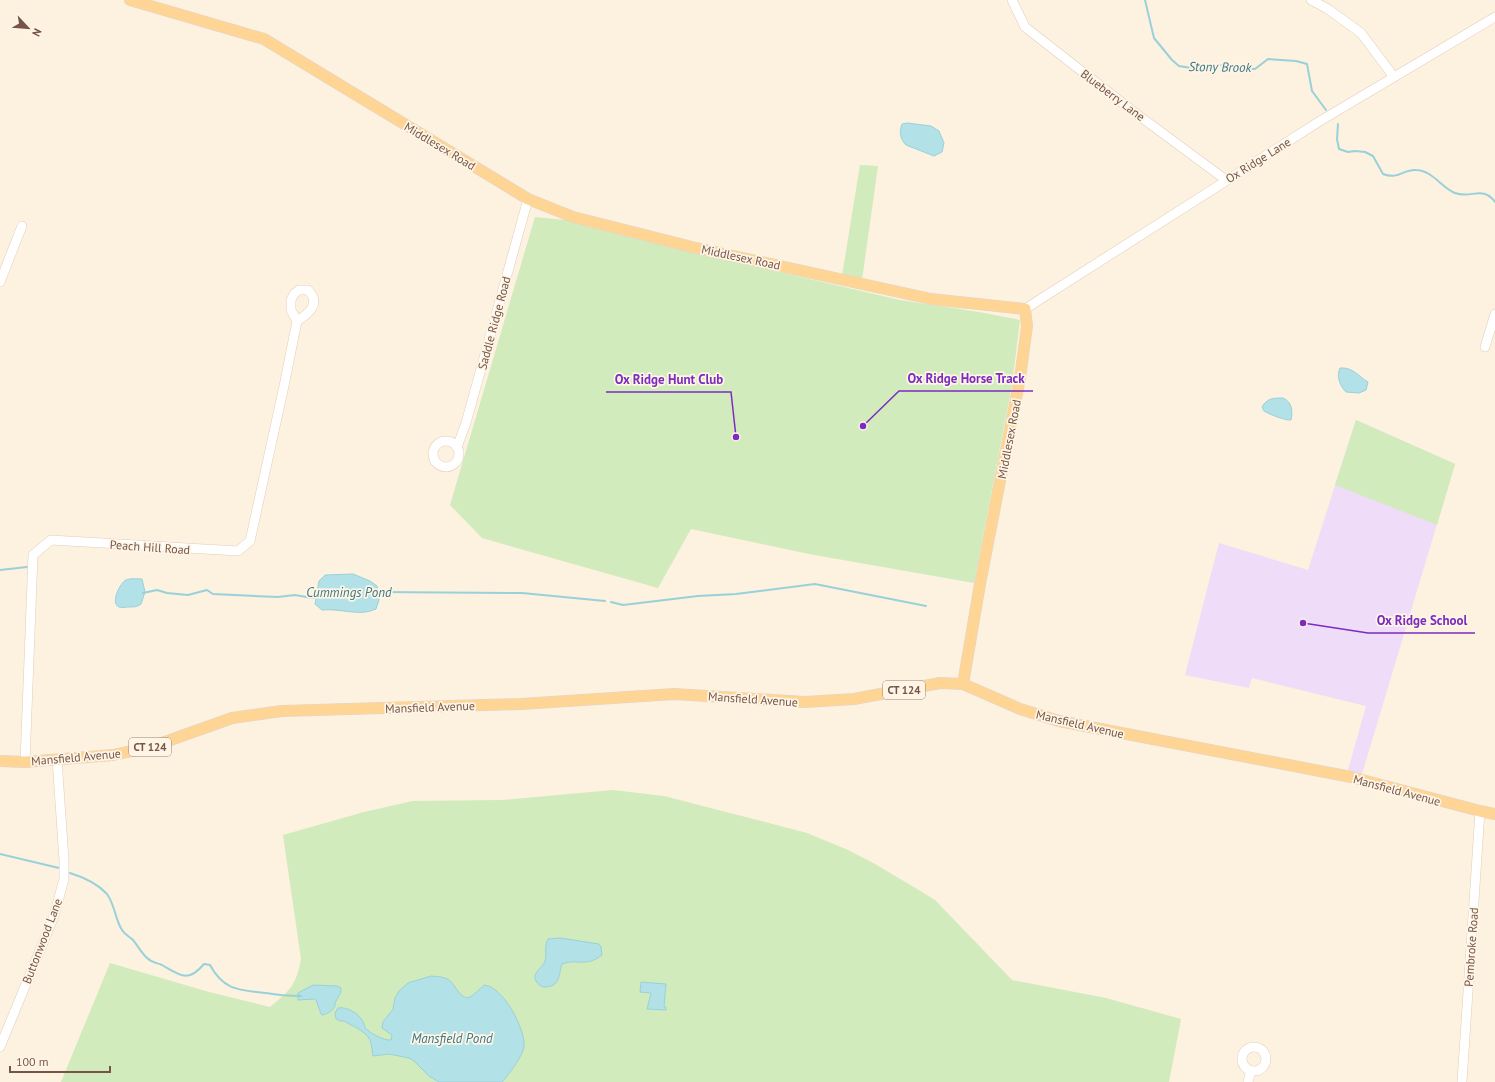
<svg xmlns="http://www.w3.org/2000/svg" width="1495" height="1082" font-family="'PT Sans',sans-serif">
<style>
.education{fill:#eedcf9}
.green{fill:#d1ebbd}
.water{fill:#b3e1e8;stroke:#99d1da}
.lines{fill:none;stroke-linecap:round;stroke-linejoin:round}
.stream{stroke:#99d1da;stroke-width:2}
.minor-casing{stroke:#e2cdbb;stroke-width:10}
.major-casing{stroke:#ded6d3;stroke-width:12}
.minor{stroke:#fff;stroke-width:9}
.major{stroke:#ffd595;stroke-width:11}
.labels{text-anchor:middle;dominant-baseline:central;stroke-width:3.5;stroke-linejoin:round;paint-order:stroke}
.shield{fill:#fff5e7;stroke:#9e8676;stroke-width:1}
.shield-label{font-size:11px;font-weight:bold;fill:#755646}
.street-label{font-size:12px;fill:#755646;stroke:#fff5e7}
.water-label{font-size:13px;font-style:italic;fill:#3b7883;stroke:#fff5e7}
.leader{fill:none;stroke:#7b2cbf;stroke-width:1.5}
.callout-dot{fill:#7b2cbf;stroke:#fff5e7;stroke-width:1.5}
.callout-label{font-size:13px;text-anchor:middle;font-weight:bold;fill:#7b2cbf;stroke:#fff5e7;stroke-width:3.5;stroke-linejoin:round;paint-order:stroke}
</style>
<rect width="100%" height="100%" fill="#fdf1df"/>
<!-- education -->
<polygon class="education" points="1356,420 1455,464 1362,774 1348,770 1366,706 1252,678 1249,688 1185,675 1219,543 1308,570"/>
<!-- green -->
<g class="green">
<polygon points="860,165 878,166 862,280 842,276"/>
<polygon points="535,217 565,220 684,250 900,300 979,312 1020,320 1012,385 974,583 809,554 691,529 658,588 482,538 450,505"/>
<polygon points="1356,420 1455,464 1437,525 1335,485"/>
<path d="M 613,790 L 664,796 L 807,833 L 848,850 L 875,864 L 922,892 L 935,900 L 1012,980 L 1106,998 L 1181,1019 L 1169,1082 L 61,1082 L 110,963 L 209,992 L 270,1007 C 290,990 296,986 301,959 L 283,835 L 364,812 L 413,801 L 503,800 Z"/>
</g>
<!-- water -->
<g class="water">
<path d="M 907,123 L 931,126 L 939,131 L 944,143 L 942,152 L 934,156 L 906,145 C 900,139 899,132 902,124 Z"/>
<path d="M 1340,368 C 1353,367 1358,376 1368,382 L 1366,390 L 1359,393 L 1346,392 C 1340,386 1336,376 1340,368 Z"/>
<path d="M 1283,398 C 1292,402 1293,411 1291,420 C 1287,421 1268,414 1264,411 L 1262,407 C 1267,398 1274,398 1283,398 Z"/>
<path d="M 353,574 L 370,581 L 377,586 L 379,600 L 376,609 C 359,617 341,608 322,610 L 315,604 L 319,581 L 325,575 Z"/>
<path d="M 142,579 L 145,592 L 141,604 C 137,607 134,607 129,607 C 126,607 122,608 119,607 C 110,603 120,583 126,580 C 131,578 137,579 142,579 Z"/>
<path d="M 560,938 L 599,944 L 601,947 L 602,955 C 585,968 578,958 562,964 C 558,976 561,987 543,987 C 539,985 535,982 535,977 C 535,971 543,967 545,961 C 547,954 544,946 548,939 Z"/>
<path d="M 431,976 C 438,977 443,976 449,980 C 455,984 461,1001 470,997 C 475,994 480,989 484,985 C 503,986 526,1030 524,1047 C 522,1057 509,1074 502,1082 L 439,1082 L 429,1076 L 413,1060 L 409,1058 L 389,1054 L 373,1056 C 372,1051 372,1045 370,1040 C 366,1031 352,1026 344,1021 L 340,1021 L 336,1019 L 335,1013 L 338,1008 C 348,1006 364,1016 365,1028 C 370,1033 384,1041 391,1040 L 392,1035 L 382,1028 L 383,1022 L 393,1009 L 395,998 L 399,991 L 408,983 Z"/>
<polygon points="641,982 666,984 664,1007 666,1007 666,1010 647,1009 651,993 640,992"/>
<path d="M 313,985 L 337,986 L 341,988 L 341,992 L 335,1003 L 335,1006 C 332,1011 328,1014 322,1015 L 321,1014 L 316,1000 L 314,999 L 298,1000 L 298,993 Z"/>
</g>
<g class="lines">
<!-- stream -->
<g class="stream">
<polyline points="1145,0 1154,38 1172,60 1179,66 1191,68 1223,65 1237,68 1255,69 1268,59 1296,61 1307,64 1312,91 1326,110"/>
<path d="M 1338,124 L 1337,139 L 1339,149 L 1348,152 L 1355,151 L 1365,152 L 1373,156 L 1383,174 C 1399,180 1403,169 1416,170 C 1432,170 1442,188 1455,193 C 1471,199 1483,185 1495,202"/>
<polyline points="0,570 27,567"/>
<polyline points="376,592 522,593 605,601"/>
<polyline points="143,593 157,590 167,593 188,595 207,590 213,594 278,597 295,595 312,598 318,598"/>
<polyline points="611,602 623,605 698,596 736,594 815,584 926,606"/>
<polyline points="0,854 59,868"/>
<path d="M 70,873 C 83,877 97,883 107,894 C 115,905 115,919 122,930 C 125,935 130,937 133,940 C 138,946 141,952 146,957 C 153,964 156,962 162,965 C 181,976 188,983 204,964 L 210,965 C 224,991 240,990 266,993 C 277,995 289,996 301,996"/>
</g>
<!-- minor casing -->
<g class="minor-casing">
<g id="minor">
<polyline points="1012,0 1025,27 1138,115 1226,180"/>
<polyline points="1311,0 1328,9 1361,33 1394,77"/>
<polyline points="0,282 22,226"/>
<polyline points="1025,309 1320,121 1495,17"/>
<polyline points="1485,347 1495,314"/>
<circle cx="446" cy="454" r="13"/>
<polyline points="457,447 466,423 528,199"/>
<path d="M 25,762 L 33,555 L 51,540 L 238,551 L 250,541 L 284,386 L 297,321 L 291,310 L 291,300 L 294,294 L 299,290 L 308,290 C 321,303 310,313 297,321"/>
<circle cx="1254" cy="1059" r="12"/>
<polyline points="0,1047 54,916 64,879 64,860 57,759"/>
<polyline points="1248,1082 1251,1071"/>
<polyline points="1462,1082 1480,811"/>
</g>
</g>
<!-- major casing -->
<g class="major-casing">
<g id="major">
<polyline points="130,0 264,39 528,199 573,217 692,247 931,299 1025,309 1027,326 1020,378 980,584 963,684"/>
<polyline points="0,761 25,762 113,755 151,747 232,718 282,711 521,704 674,694 805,702 854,699 940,683 963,684 1020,709 1059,721 1351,777 1480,811 1495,814"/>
</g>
</g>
<!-- minor -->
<use href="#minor" class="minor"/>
<!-- major -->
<use href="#major" class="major"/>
</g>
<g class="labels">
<!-- shield labels -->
<g class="shield">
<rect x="883" y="681" width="42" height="18" rx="3"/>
<rect x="129" y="738" width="42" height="18" rx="3"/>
</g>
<g class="shield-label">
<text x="904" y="690">CT 124</text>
<text x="150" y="747">CT 124</text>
</g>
<!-- street labels -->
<g class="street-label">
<text transform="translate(1113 95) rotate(37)">Blueberry Lane</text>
<text transform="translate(440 146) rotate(31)">Middlesex Road</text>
<text transform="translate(1258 160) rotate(-32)">Ox Ridge Lane</text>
<text transform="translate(741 257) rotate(12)">Middlesex Road</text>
<text transform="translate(494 323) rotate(-75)">Saddle Ridge Road</text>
<text transform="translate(1009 439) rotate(-79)">Middlesex Road</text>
<text transform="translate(150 547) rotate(4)">Peach Hill Road</text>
<text transform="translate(753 699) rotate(4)">Mansfield Avenue</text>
<text transform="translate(430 707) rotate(-2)">Mansfield Avenue</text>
<text transform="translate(1080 724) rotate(13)">Mansfield Avenue</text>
<text transform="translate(76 757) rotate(-5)">Mansfield Avenue</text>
<text transform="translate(1397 790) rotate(15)">Mansfield Avenue</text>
<text transform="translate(42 941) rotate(-69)">Buttonwood Lane</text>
<text transform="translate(1471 947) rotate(-86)">Pembroke Road</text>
</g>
<!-- water labels -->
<g class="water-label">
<text transform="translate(1220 67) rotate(1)">Stony Brook</text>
<text x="349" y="592">Cummings Pond</text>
<text x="452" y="1038">Mansfield Pond</text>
</g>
</g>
<!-- callouts -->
<path class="leader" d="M863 426L899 391H1033M736 437L731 392H606M1303 623L1368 633H1475"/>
<g class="callout-dot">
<circle cx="863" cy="426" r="4"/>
<circle cx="736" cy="437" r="4"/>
<circle cx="1303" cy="623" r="4"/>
</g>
<g class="callout-label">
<text x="966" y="383">Ox Ridge Horse Track</text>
<text x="669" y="384">Ox Ridge Hunt Club</text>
<text x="1422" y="625">Ox Ridge School</text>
</g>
<!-- north arrow -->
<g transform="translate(28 28) rotate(116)" stroke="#fff5e7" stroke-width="3" paint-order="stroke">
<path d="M0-3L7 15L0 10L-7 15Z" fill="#755646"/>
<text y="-6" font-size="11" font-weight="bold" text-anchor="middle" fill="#755646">N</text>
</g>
<!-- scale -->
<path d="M10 1066v6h100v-6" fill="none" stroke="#755646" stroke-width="2"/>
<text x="16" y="1066" font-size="12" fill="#755646" stroke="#fff5e7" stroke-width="3" paint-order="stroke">100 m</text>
</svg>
